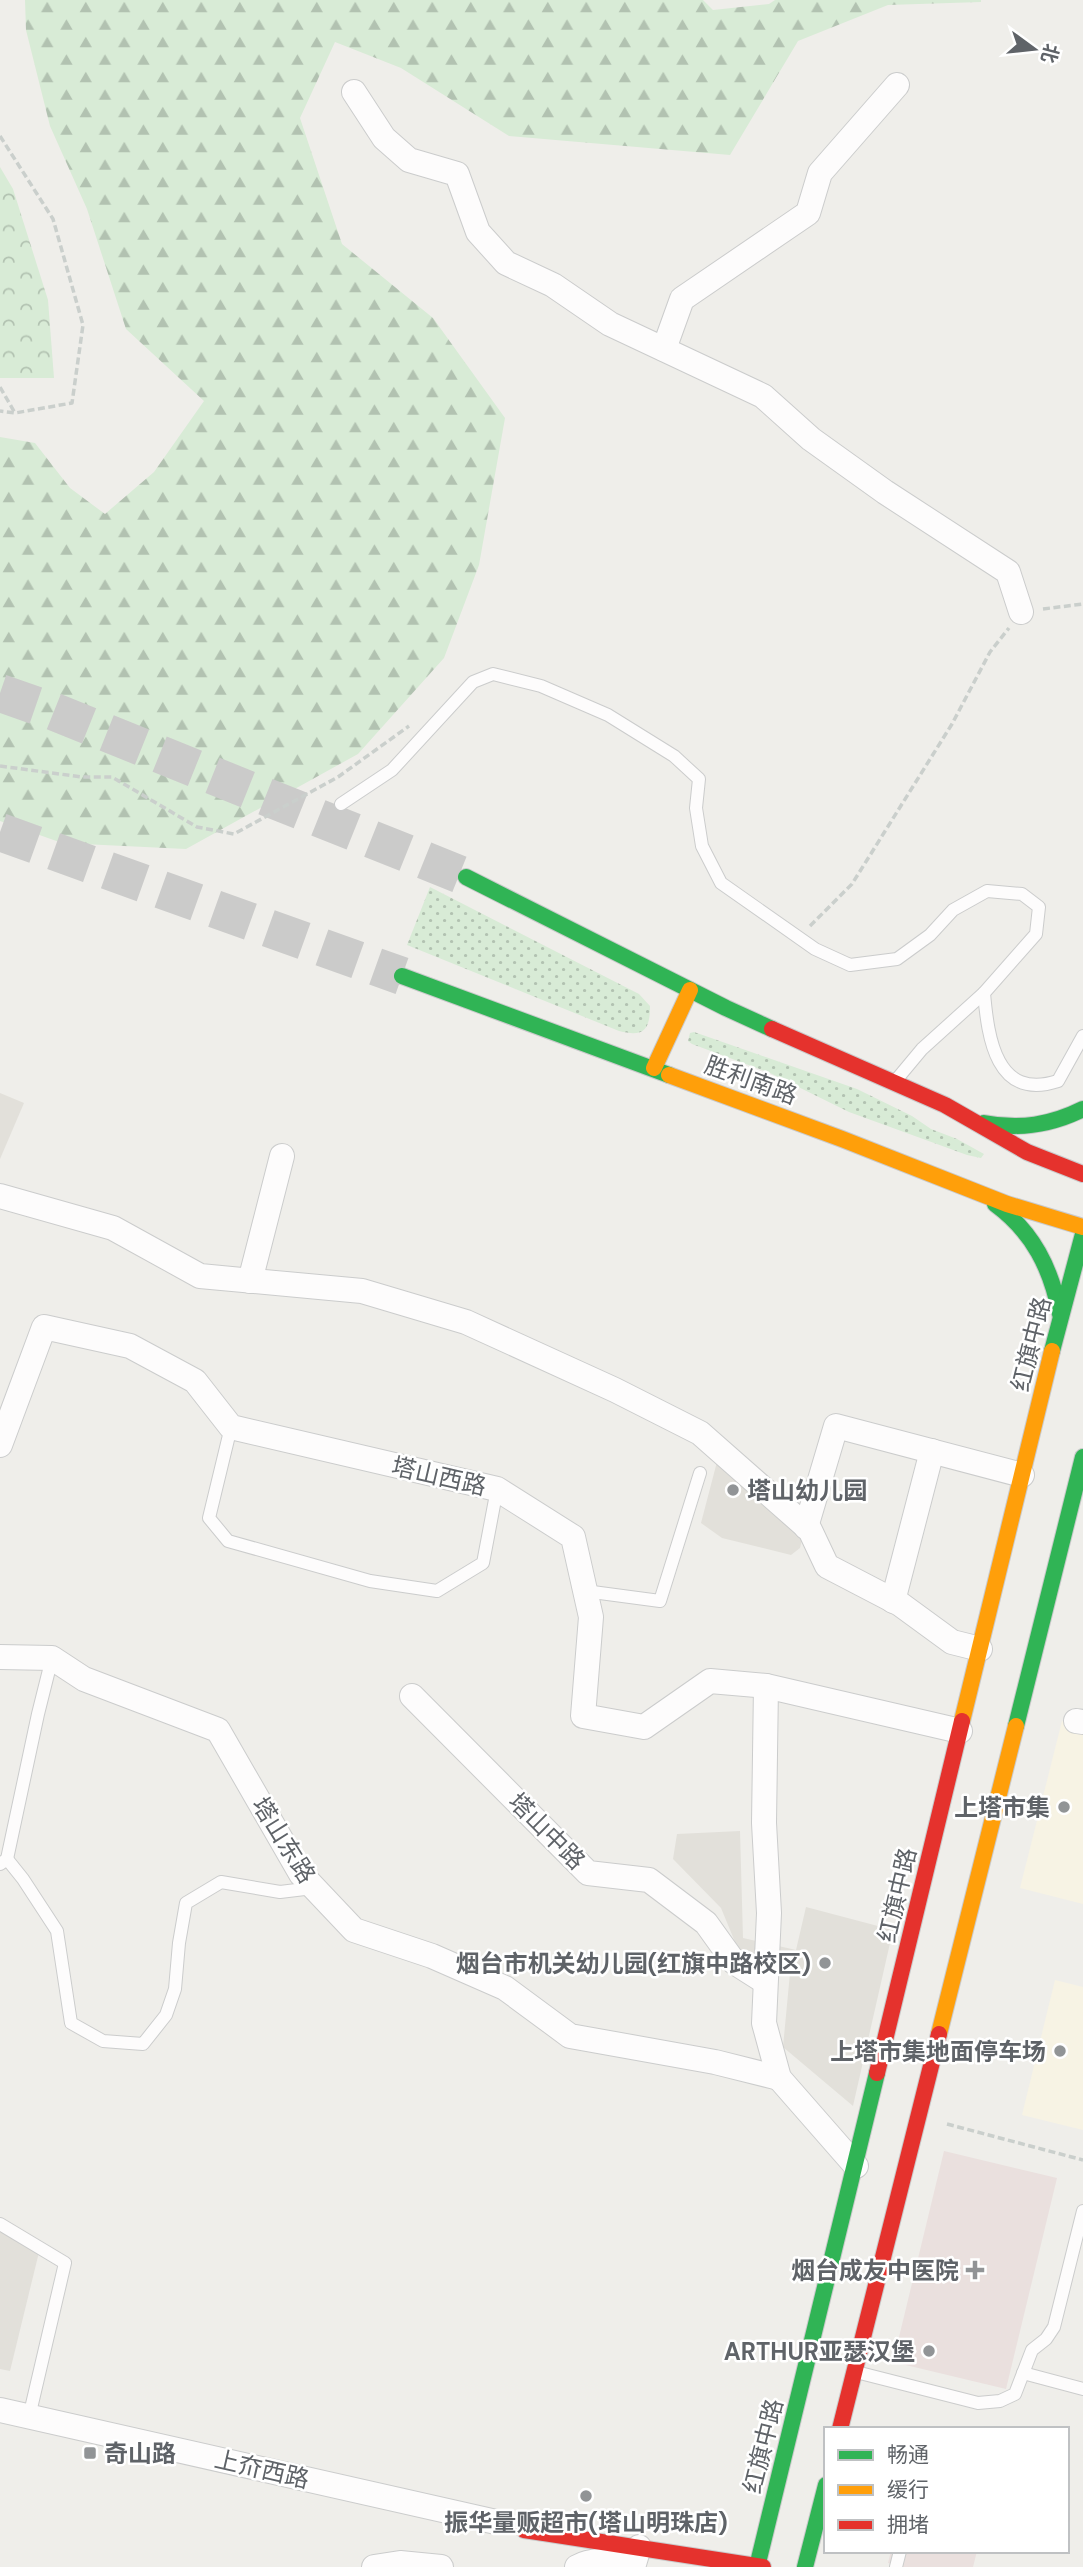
<svg xmlns="http://www.w3.org/2000/svg" width="1083" height="2567" font-family="'DM Sans','Noto Sans SC',sans-serif">
<style>
.commercial{fill:#f7f3e4}
.education{fill:#e2e0da}
.medical{fill:#eae0de}
.grass{fill:url(#grass-dots)}
.forest{fill:url(#forest-firs)}
.park{fill:url(#park-crowns)}
.lines{fill:none;stroke-linecap:round;stroke-linejoin:round}
.primary-tunnel{stroke:#cbcbca;stroke-width:38;stroke-dasharray:38 19;stroke-linecap:butt}
.lane-casing{stroke:#cbcccc;stroke-width:14}
.street-casing{stroke:#cbcccc;stroke-width:26}
.fast-casing{stroke:#cacacb;stroke-width:18}
.slow-casing{stroke:#cacacb;stroke-width:18}
.jam-casing{stroke:#cacacb;stroke-width:18}
.path{stroke:#cacfcc;stroke-width:3.5;stroke-dasharray:7 3.5;stroke-linecap:butt}
.lane{stroke:#fdfcfc;stroke-width:12}
.street{stroke:#fdfcfc;stroke-width:24}
.fast{stroke:#30b455;stroke-width:16}
.slow{stroke:#ff9f0a;stroke-width:16}
.jam{stroke:#e5322d;stroke-width:16}
.poi-dot{fill:#919496;stroke:#fff;stroke-width:2.5}
.labels{text-anchor:middle;dominant-baseline:central;stroke-width:5;stroke-linejoin:round;paint-order:stroke}
.street-label{font-size:24px;fill:#5f6368;stroke:#fff}
.poi-label{font-size:24px;font-weight:bold;fill:#5f6368;stroke:#fff;text-anchor:end}
</style>
<defs>
<pattern id="grass-dots" width="8" height="8" patternUnits="userSpaceOnUse" patternTransform="scale(1.75)"><rect width="8" height="8" fill="#d8ebd6"/><path d="M2 2h.1M6 6h.1" fill="none" stroke="#b2c2b1" stroke-width="1.8" stroke-linecap="round"/></pattern>
<pattern id="forest-firs" width="22" height="20" patternUnits="userSpaceOnUse" patternTransform="scale(1.75)"><rect width="22" height="20" fill="#d8ebd6"/><path d="M5 1l3.5 6h-7zM16 11l3.5 6h-7z" fill="#b2c2b1"/></pattern>
<pattern id="park-crowns" width="20" height="18" patternUnits="userSpaceOnUse" patternTransform="scale(1.75)"><rect width="20" height="18" fill="#d8ebd6"/><path d="M2 6a3 3 0 1 1 6 0M12 15a3 3 0 1 1 6 0" fill="none" stroke="#b2c2b1"/></pattern>
</defs>
<rect width="100%" height="100%" fill="#efeeea"/>
<!-- commercial -->
<g class="commercial">
<polygon points="1062,1721 1083,1726 1083,1904 1020,1888"/>
<polygon points="1055,1980 1083,1987 1083,2130 1022,2115"/>
</g>
<!-- education -->
<g class="education">
<polygon points="0,1093 24,1103 0,1159"/>
<polygon points="718,1458 804,1531 800,1548 791,1555 722,1538 701,1523"/>
<polygon points="740,1831 743,1938 796,1950 806,1907 893,1930 853,2106 783,2047 790,1973 740,1954 721,1908 673,1859 677,1834"/>
<polygon points="0,2232 40,2248 10,2371 0,2369"/>
</g>
<!-- medical -->
<g class="medical">
<polygon points="944,2151 1057,2178 1006,2389 893,2362"/>
<polygon points="891,2551 977,2551 973,2567 903,2567 888,2563"/>
</g>
<!-- grass -->
<g class="grass">
<path d="M 430,887 L 639,994 L 650,1006 C 650,1031 643,1037 619,1031 L 407,945 Z"/>
<polygon points="694,1032 857,1089 912,1116 931,1129 957,1139 984,1154 981,1158 967,1155 849,1112 770,1073 692,1044 688,1041 690,1033"/>
</g>
<!-- forest -->
<polygon class="forest" points="25,0 703,0 713,10 769,4 775,0 981,0 981,2 888,5 798,41 730,155 509,136 401,68 335,42 300,118 342,244 433,318 505,418 479,565 444,658 358,754 186,849 62,843 0,821 0,437 35,443 70,488 105,514 154,472 204,401 126,329 87,209 50,126 26,30"/>
<!-- park -->
<polygon class="park" points="0,167 13,189 48,300 54,378 0,378"/>
<g class="lines">
<!-- primary-tunnel -->
<g class="primary-tunnel">
<polyline points="0,693 52,711 466,877"/>
<polyline points="0,832 402,976"/>
</g>
<!-- lane casing -->
<g class="lane-casing">
<g id="lane">
<path d="M 341,804 L 392,770 L 473,682 L 493,674 L 541,686 L 608,715 L 674,756 L 699,779 L 696,808 L 702,846 L 721,883 L 815,949 L 850,965 L 897,959 L 930,935 L 953,910 L 987,891 L 1022,894 L 1039,907 L 1036,934 L 984,993 C 988,1038 996,1101 1058,1081 L 1083,1036"/>
<polyline points="897,1079 922,1049 984,993"/>
<polyline points="231,1427 209,1518 228,1541 370,1581 437,1591 483,1563 497,1489"/>
<polyline points="585,1591 660,1601 700,1473"/>
<polyline points="7,1859 23,1879 57,1931 71,2023 103,2041 143,2044 166,2015 175,1989 179,1943 186,1903 221,1882 280,1892 313,1888"/>
<polyline points="0,1864 7,1859 38,1714 52,1658"/>
<polyline points="0,2224 65,2263 29,2417"/>
<polyline points="860,2373 978,2403 1000,2401 1015,2394 1032,2350 1046,2339 1054,2327 1083,2211"/>
<polyline points="1023,2373 1083,2389"/>
<polyline points="896,2567 900,2551"/>
</g>
</g>
<!-- street casing -->
<g class="street-casing">
<g id="street">
<polyline points="354,92 384,138 409,160 457,174 478,232 506,263 553,285 610,324 763,396 811,439 885,492 1008,572 1021,612"/>
<polyline points="664,349 682,299 808,213 820,173 897,85"/>
<polyline points="0,1196 113,1228 200,1276 362,1291 466,1322 615,1390 700,1433 810,1530 827,1566 900,1604 952,1642 980,1649"/>
<polyline points="250,1281 282,1156"/>
<polyline points="0,1445 44,1327 130,1346 195,1381 231,1427 497,1489 573,1537 591,1617 583,1716 644,1727 710,1681 766,1686 960,1731"/>
<polyline points="806,1527 836,1426 1022,1475"/>
<polyline points="893,1601 932,1451"/>
<polyline points="0,1657 52,1658 84,1679 218,1730 301,1874 354,1930 432,1956 505,1988 570,2036 715,2062 779,2078"/>
<polyline points="766,1686 764,1823 769,1913 764,2023 779,2078 856,2166"/>
<polyline points="412,1696 588,1873 649,1880 706,1923 734,1962 764,1981"/>
<polyline points="1076,1721 1083,1722"/>
<polyline points="0,2410 496,2522"/>
<polyline points="374,2567 400,2563 441,2567"/>
<path d="M 577,2567 C 595,2557 614,2562 634,2564 L 639,2547"/>
</g>
</g>
<!-- fast casing -->
<g class="fast-casing">
<g id="fast">
<polyline points="466,877 726,1008 772,1029"/>
<polyline points="402,976 669,1075"/>
<path d="M 984,1123 C 1020,1130 1051,1125 1083,1109"/>
<path d="M 995,1204 C 1033,1232 1051,1268 1060,1314"/>
<polyline points="1052,1351 1083,1234"/>
<polyline points="1016,1726 1083,1457"/>
<polyline points="757,2567 877,2073"/>
<polyline points="805,2567 826,2485"/>
</g>
</g>
<!-- slow casing -->
<g class="slow-casing">
<g id="slow">
<polyline points="654,1068 690,990"/>
<polyline points="669,1075 842,1139 1007,1204 1083,1227"/>
<polyline points="962,1721 1052,1351"/>
<polyline points="939,2034 1016,1726"/>
</g>
</g>
<!-- jam casing -->
<g class="jam-casing">
<g id="jam">
<polyline points="772,1029 945,1105 1027,1152 1083,1174"/>
<polyline points="877,2073 962,1721"/>
<polyline points="840,2429 939,2034"/>
<polyline points="524,2530 763,2567"/>
</g>
</g>
<!-- path -->
<g class="path">
<polyline points="0,136 53,219 83,325 72,403 15,413 0,411"/>
<polyline points="0,387 15,413"/>
<polyline points="1043,609 1083,604"/>
<polyline points="0,766 82,777 112,777 197,827 234,834 338,777 409,726"/>
<polyline points="810,926 852,884 952,724 990,652 1009,628"/>
<polyline points="947,2124 1083,2160"/>
</g>
<!-- lane -->
<use href="#lane" class="lane"/>
<!-- street -->
<use href="#street" class="street"/>
<!-- fast -->
<use href="#fast" class="fast"/>
<!-- slow -->
<use href="#slow" class="slow"/>
<!-- jam -->
<use href="#jam" class="jam"/>
</g>
<!-- markers -->
<g class="poi-dot">
<circle cx="733" cy="1490" r="7"/>
<circle cx="1064" cy="1807" r="7"/>
<circle cx="825" cy="1963" r="7"/>
<circle cx="1060" cy="2051" r="7"/>
<path d="M971.5 2259.5h7v7h7v7h-7v7h-7v-7h-7v-7h7z"/>
<circle cx="929" cy="2351" r="7"/>
<rect x="83" y="2446" width="14" height="14" rx="3.5"/>
<circle cx="586" cy="2496" r="7"/>
</g>
<g class="labels">
<!-- street labels -->
<g class="street-label">
<text transform="translate(751 1080) rotate(20)">胜利南路</text>
<text transform="translate(1031 1344) rotate(-76)">红旗中路</text>
<text transform="translate(439 1476) rotate(13)">塔山西路</text>
<text transform="translate(547 1831) rotate(45)">塔山中路</text>
<text transform="translate(284 1840) rotate(58)">塔山东路</text>
<text transform="translate(897 1895) rotate(-77)">红旗中路</text>
<text transform="translate(763 2446) rotate(-76)">红旗中路</text>
<text transform="translate(262 2469) rotate(13)">上夼西路</text>
</g>
<!-- poi labels -->
<g class="poi-label">
<text x="747" y="1490" text-anchor="start">塔山幼儿园</text>
<text x="1050" y="1807">上塔市集</text>
<text x="811" y="1963">烟台市机关幼儿园(红旗中路校区)</text>
<text x="1046" y="2051">上塔市集地面停车场</text>
<text x="959" y="2270">烟台成友中医院</text>
<text x="915" y="2351">ARTHUR亚瑟汉堡</text>
<text x="104" y="2453" text-anchor="start">奇山路</text>
<text x="586" y="2522" text-anchor="middle">振华量贩超市(塔山明珠店)</text>
</g>
</g>
<!-- legend -->
<rect x="824" y="2427" width="245" height="126" fill="#ffffff" stroke="#bfc1c3" stroke-width="2"/>
<rect x="838" y="2450" width="35" height="10" fill="#30b455" stroke="#bfc1c3" stroke-width="2"/>
<text x="887" y="2462" font-size="21" fill="#5f6368">畅通</text>
<rect x="838" y="2485" width="35" height="10" fill="#ff9f0a" stroke="#bfc1c3" stroke-width="2"/>
<text x="887" y="2497" font-size="21" fill="#5f6368">缓行</text>
<rect x="838" y="2520" width="35" height="10" fill="#e5322d" stroke="#bfc1c3" stroke-width="2"/>
<text x="887" y="2532" font-size="21" fill="#5f6368">拥堵</text>
<!-- north arrow -->
<g transform="translate(1034 49) rotate(105)" stroke="#ffffff" stroke-width="5" paint-order="stroke">
<path d="M0-5L12 26L0 18L-12 26Z" fill="#5f6368"/>
<text y="-10" font-size="19" font-weight="bold" text-anchor="middle" fill="#5f6368">北</text>
</g>
</svg>
